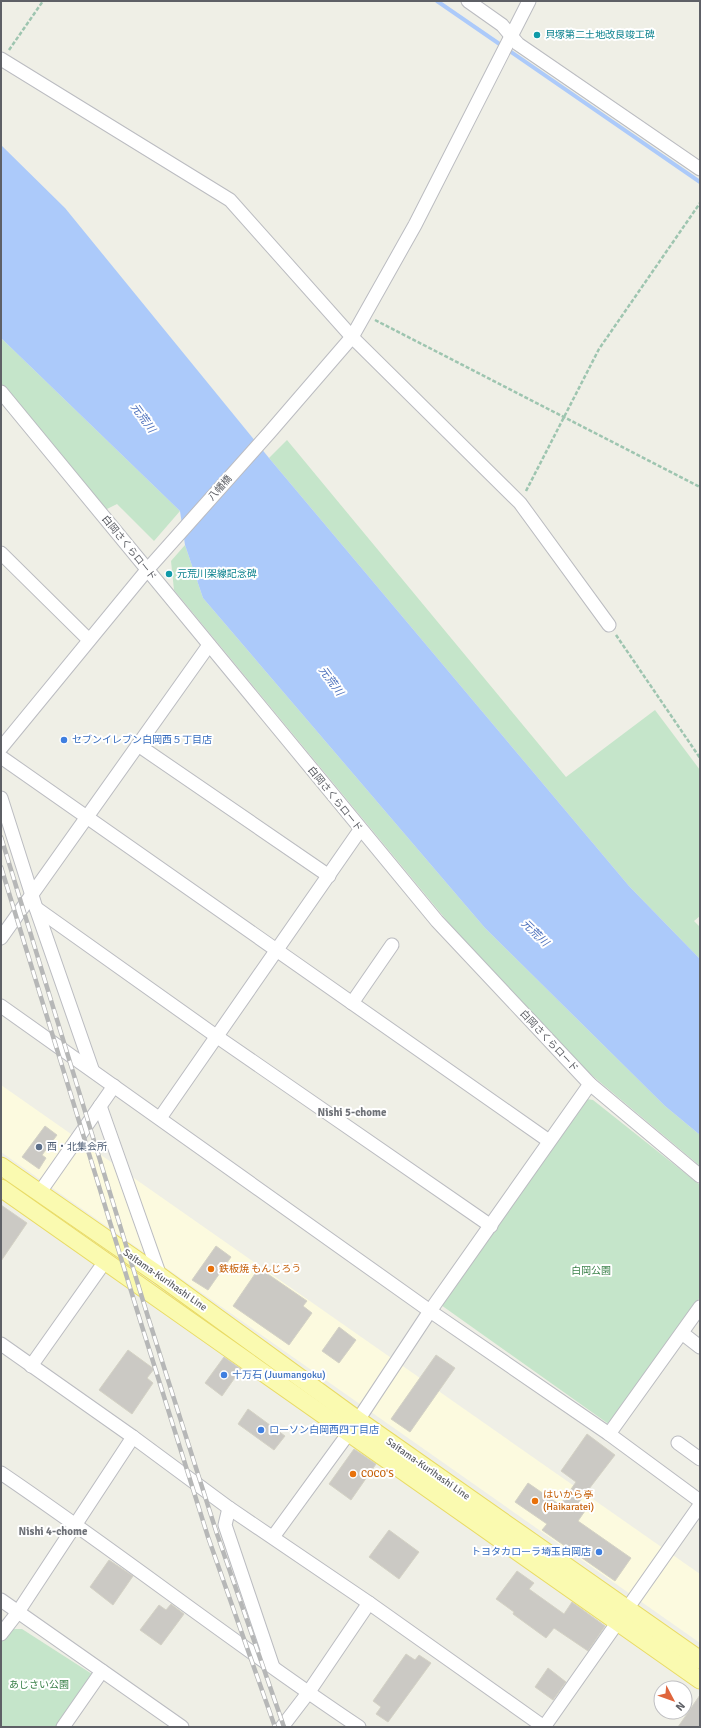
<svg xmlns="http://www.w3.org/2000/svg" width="701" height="1728" font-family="Signika,'Noto Sans JP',sans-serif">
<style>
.commercial{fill:#fcfadf}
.green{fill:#c5e5ca}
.water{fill:#accafa}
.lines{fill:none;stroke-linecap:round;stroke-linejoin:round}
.stream{stroke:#accafa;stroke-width:4}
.building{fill:#cbc9c4;stroke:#d4d2c5}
.minor-casing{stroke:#bbbcc1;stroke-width:15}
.major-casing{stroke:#e9db65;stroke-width:19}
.path{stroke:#9ec5b0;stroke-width:2.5;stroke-dasharray:4 2;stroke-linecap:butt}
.minor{stroke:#fff;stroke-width:13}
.major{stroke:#fafab0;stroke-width:17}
.rail-casing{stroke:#b6b7b7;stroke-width:4.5}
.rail{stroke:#fff;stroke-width:3;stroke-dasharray:9;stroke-linecap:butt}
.culture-dot{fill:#0f9aa8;stroke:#fff;stroke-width:1.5}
.shop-dot{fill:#3f7fe0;stroke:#fff;stroke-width:1.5}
.service-dot{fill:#5c6f8a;stroke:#fff;stroke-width:1.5}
.food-dot{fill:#e8710a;stroke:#fff;stroke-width:1.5}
.labels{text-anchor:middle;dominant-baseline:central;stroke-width:4;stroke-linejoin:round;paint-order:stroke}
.culture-label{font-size:10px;fill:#0d838f;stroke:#fff;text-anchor:start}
.street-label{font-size:10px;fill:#5e6066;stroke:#fff}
.shop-label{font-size:10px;fill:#366cbe;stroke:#fff;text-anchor:start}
.service-label{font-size:10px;fill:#4e5e75;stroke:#fff;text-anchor:start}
.food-label{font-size:10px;fill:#c56008;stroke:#fff;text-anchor:start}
.park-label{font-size:10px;fill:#3a8149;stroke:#fff}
.water-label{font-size:11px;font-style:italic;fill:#4e72bd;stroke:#fff}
.neighbourhood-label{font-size:11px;font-weight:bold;fill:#6f7278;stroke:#fff}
</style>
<rect width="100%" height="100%" fill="#efefe6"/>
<!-- commercial -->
<polygon class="commercial" points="1,1085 700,1574 700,1643 1,1152"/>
<!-- green -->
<g class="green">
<polygon points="1,338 180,511 154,541 117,504 105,510 1,384"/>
<polygon points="287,440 566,777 655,710 700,770 700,916 694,921 700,927 700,959 629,886 269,458"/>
<polygon points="185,545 203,598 485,928 665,1106 700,1135 700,1166 588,1072 462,939 174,590 171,561"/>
<polygon points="587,1099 593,1100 700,1185 700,1297 610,1425 441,1305"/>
<polygon points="10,1629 22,1629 92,1674 56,1727 1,1727 1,1641"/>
</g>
<!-- water -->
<polygon class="water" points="1,145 65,208 269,458 629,886 700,959 700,1135 665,1106 485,928 203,598 185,545 180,511 1,338"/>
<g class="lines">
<!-- stream -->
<polyline class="stream" points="437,1 700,182"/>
</g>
<!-- building -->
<g class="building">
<polygon points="45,1126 57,1135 42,1155 46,1158 39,1169 22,1157"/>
<polygon points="1,1205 27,1223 1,1261"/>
<polygon points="216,1246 231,1257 208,1290 192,1280"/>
<polygon points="259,1268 307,1301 303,1306 312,1313 289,1345 233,1306"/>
<polygon points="339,1327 356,1340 339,1363 322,1351"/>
<polygon points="128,1350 154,1369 147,1378 153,1383 132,1414 99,1390"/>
<polygon points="436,1355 455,1368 410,1432 391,1419"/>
<polygon points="224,1357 241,1369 222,1396 205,1383"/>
<polygon points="248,1409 285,1436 274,1450 238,1424"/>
<polygon points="587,1434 615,1455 579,1502 587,1508 578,1521 631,1558 615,1581 542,1530 547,1524 515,1502 528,1483 560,1505 576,1482 561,1471"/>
<polygon points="354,1449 376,1464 351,1500 329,1484"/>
<polygon points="389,1530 419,1552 399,1579 369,1557"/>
<polygon points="109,1560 133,1576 113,1605 90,1587"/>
<polygon points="517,1571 534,1583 529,1589 564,1614 572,1602 605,1626 588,1651 554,1628 546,1638 513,1614 514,1612 496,1599"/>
<polygon points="171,1604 184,1614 161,1645 140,1630 159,1605 166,1610"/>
<polygon points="406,1654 415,1660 419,1655 431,1663 388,1722 376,1714 381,1707 373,1701"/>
<polygon points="548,1668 566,1682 553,1700 535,1687"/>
<polygon points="700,1695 700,1727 678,1727"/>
</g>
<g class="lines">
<!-- minor casing -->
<g class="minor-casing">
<g id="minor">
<polyline points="468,1 502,25 518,44 700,169"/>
<polyline points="1,59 230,200 352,337 520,503 609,625"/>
<polyline points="1,392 437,921 590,1084 700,1176"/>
<polyline points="1,553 89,640"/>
<polyline points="138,745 329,876"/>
<polyline points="1,748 147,570 270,432 352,337 415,225 529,1"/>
<polyline points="1,757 549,1141"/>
<polyline points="1,798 36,908 92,1069"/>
<polyline points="36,908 216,1036 491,1226"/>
<polyline points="1,938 209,645"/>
<polyline points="352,1003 392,945"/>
<polyline points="1,1006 430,1311 609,1434 700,1501"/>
<polyline points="100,1106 160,1276"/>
<polyline points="160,1118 360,830"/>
<polyline points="40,1192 114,1086"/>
<polyline points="682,1333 700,1347"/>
<polyline points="1,1344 133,1437 229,1508 369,1603 544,1727"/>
<polyline points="31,1366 106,1260"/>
<polyline points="609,1434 700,1307"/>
<polyline points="678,1443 700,1459"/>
<path d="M 1,1473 C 122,1555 237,1646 359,1727"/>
<polyline points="229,1508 225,1525 273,1667"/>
<polyline points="273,1537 356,1423 430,1311 590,1084"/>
<polyline points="1,1600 182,1727"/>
<polyline points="1,1634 18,1612 133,1437"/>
<polyline points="63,1727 102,1671"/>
<polyline points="282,1727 308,1693 369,1603"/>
<polyline points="544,1727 700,1505"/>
</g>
</g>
<!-- major casing -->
<g class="major-casing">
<g id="major">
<polyline points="1,1166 160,1276 358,1420 700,1660"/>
<polyline points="1,1188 700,1680"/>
</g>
</g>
<!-- path -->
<g class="path">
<polyline points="9,50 43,1"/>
<polyline points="375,320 700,487"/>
<polyline points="526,491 599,349 700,203"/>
<polyline points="616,635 700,758"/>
</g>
<!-- minor -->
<use href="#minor" class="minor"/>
<!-- major -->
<use href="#major" class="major"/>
<!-- rail casing -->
<g class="rail-casing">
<g id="rail">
<polyline points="1,837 148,1317 217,1534 284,1727"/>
<polyline points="1,867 140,1320 208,1537 275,1727"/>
</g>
</g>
<!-- rail -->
<use href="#rail" class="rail"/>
</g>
<!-- markers -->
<g class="culture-dot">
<circle cx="537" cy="35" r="4"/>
<circle cx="169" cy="574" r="4"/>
</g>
<g class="shop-dot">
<circle cx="64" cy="740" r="4"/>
<circle cx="224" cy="1375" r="4"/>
<circle cx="261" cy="1430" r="4"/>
<circle cx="599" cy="1552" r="4"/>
</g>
<circle class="service-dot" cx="39" cy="1147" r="4"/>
<g class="food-dot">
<circle cx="211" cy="1269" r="4"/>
<circle cx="353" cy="1474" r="4"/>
<circle cx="535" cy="1501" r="4"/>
</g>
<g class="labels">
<!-- culture labels -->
<g class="culture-label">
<text x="545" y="35">貝塚第二土地改良竣工碑</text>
<text x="177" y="574">元荒川架線記念碑</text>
</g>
<!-- street labels -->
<g class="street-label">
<text transform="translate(220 488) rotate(-48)">八幡橋</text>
<text transform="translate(129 548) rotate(51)">白岡さくらロード</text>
<text transform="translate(335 799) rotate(51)">白岡さくらロード</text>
<text transform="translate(549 1041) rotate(47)">白岡さくらロード</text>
<text transform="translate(165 1280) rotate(35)">Saitama-Kurihashi Line</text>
<text transform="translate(428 1469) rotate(35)">Saitama-Kurihashi Line</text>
</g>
<!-- shop labels -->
<g class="shop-label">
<text x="72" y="740">セブンイレブン白岡西５丁目店</text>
<text x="232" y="1375">十万石 (Juumangoku)</text>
<text x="269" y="1430">ローソン白岡西四丁目店</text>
<text x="591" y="1552" text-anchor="end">トヨタカローラ埼玉白岡店</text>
</g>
<!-- service labels -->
<g class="service-label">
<text x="47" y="1147">西・北集会所</text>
</g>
<!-- food labels -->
<g class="food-label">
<text x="219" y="1269">鉄板焼 もんじろう</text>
<text x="361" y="1474">COCO'S</text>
<text x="543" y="1495">はいから亭<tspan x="543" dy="12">(Haikaratei)</tspan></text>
</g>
<!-- park labels -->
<g class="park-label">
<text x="591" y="1271">白岡公園</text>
<text x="39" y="1685">あじさい公園</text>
</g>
<!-- water labels -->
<g class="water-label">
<text transform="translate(143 418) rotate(54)">元荒川</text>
<text transform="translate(331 681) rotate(54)">元荒川</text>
<text transform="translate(535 933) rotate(44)">元荒川</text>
</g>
<!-- neighbourhood labels -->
<g class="neighbourhood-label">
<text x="352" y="1112">Nishi 5-chome</text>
<text x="53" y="1531">Nishi 4-chome</text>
</g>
</g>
<!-- border -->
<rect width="701" height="1728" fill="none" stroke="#5e6066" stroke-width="4"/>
<!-- north arrow -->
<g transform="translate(673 1700) rotate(131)"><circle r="19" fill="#ffffff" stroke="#bfbfc2"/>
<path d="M0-3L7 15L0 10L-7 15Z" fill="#df653c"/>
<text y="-6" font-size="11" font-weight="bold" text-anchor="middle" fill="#5e6066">N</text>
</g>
</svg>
